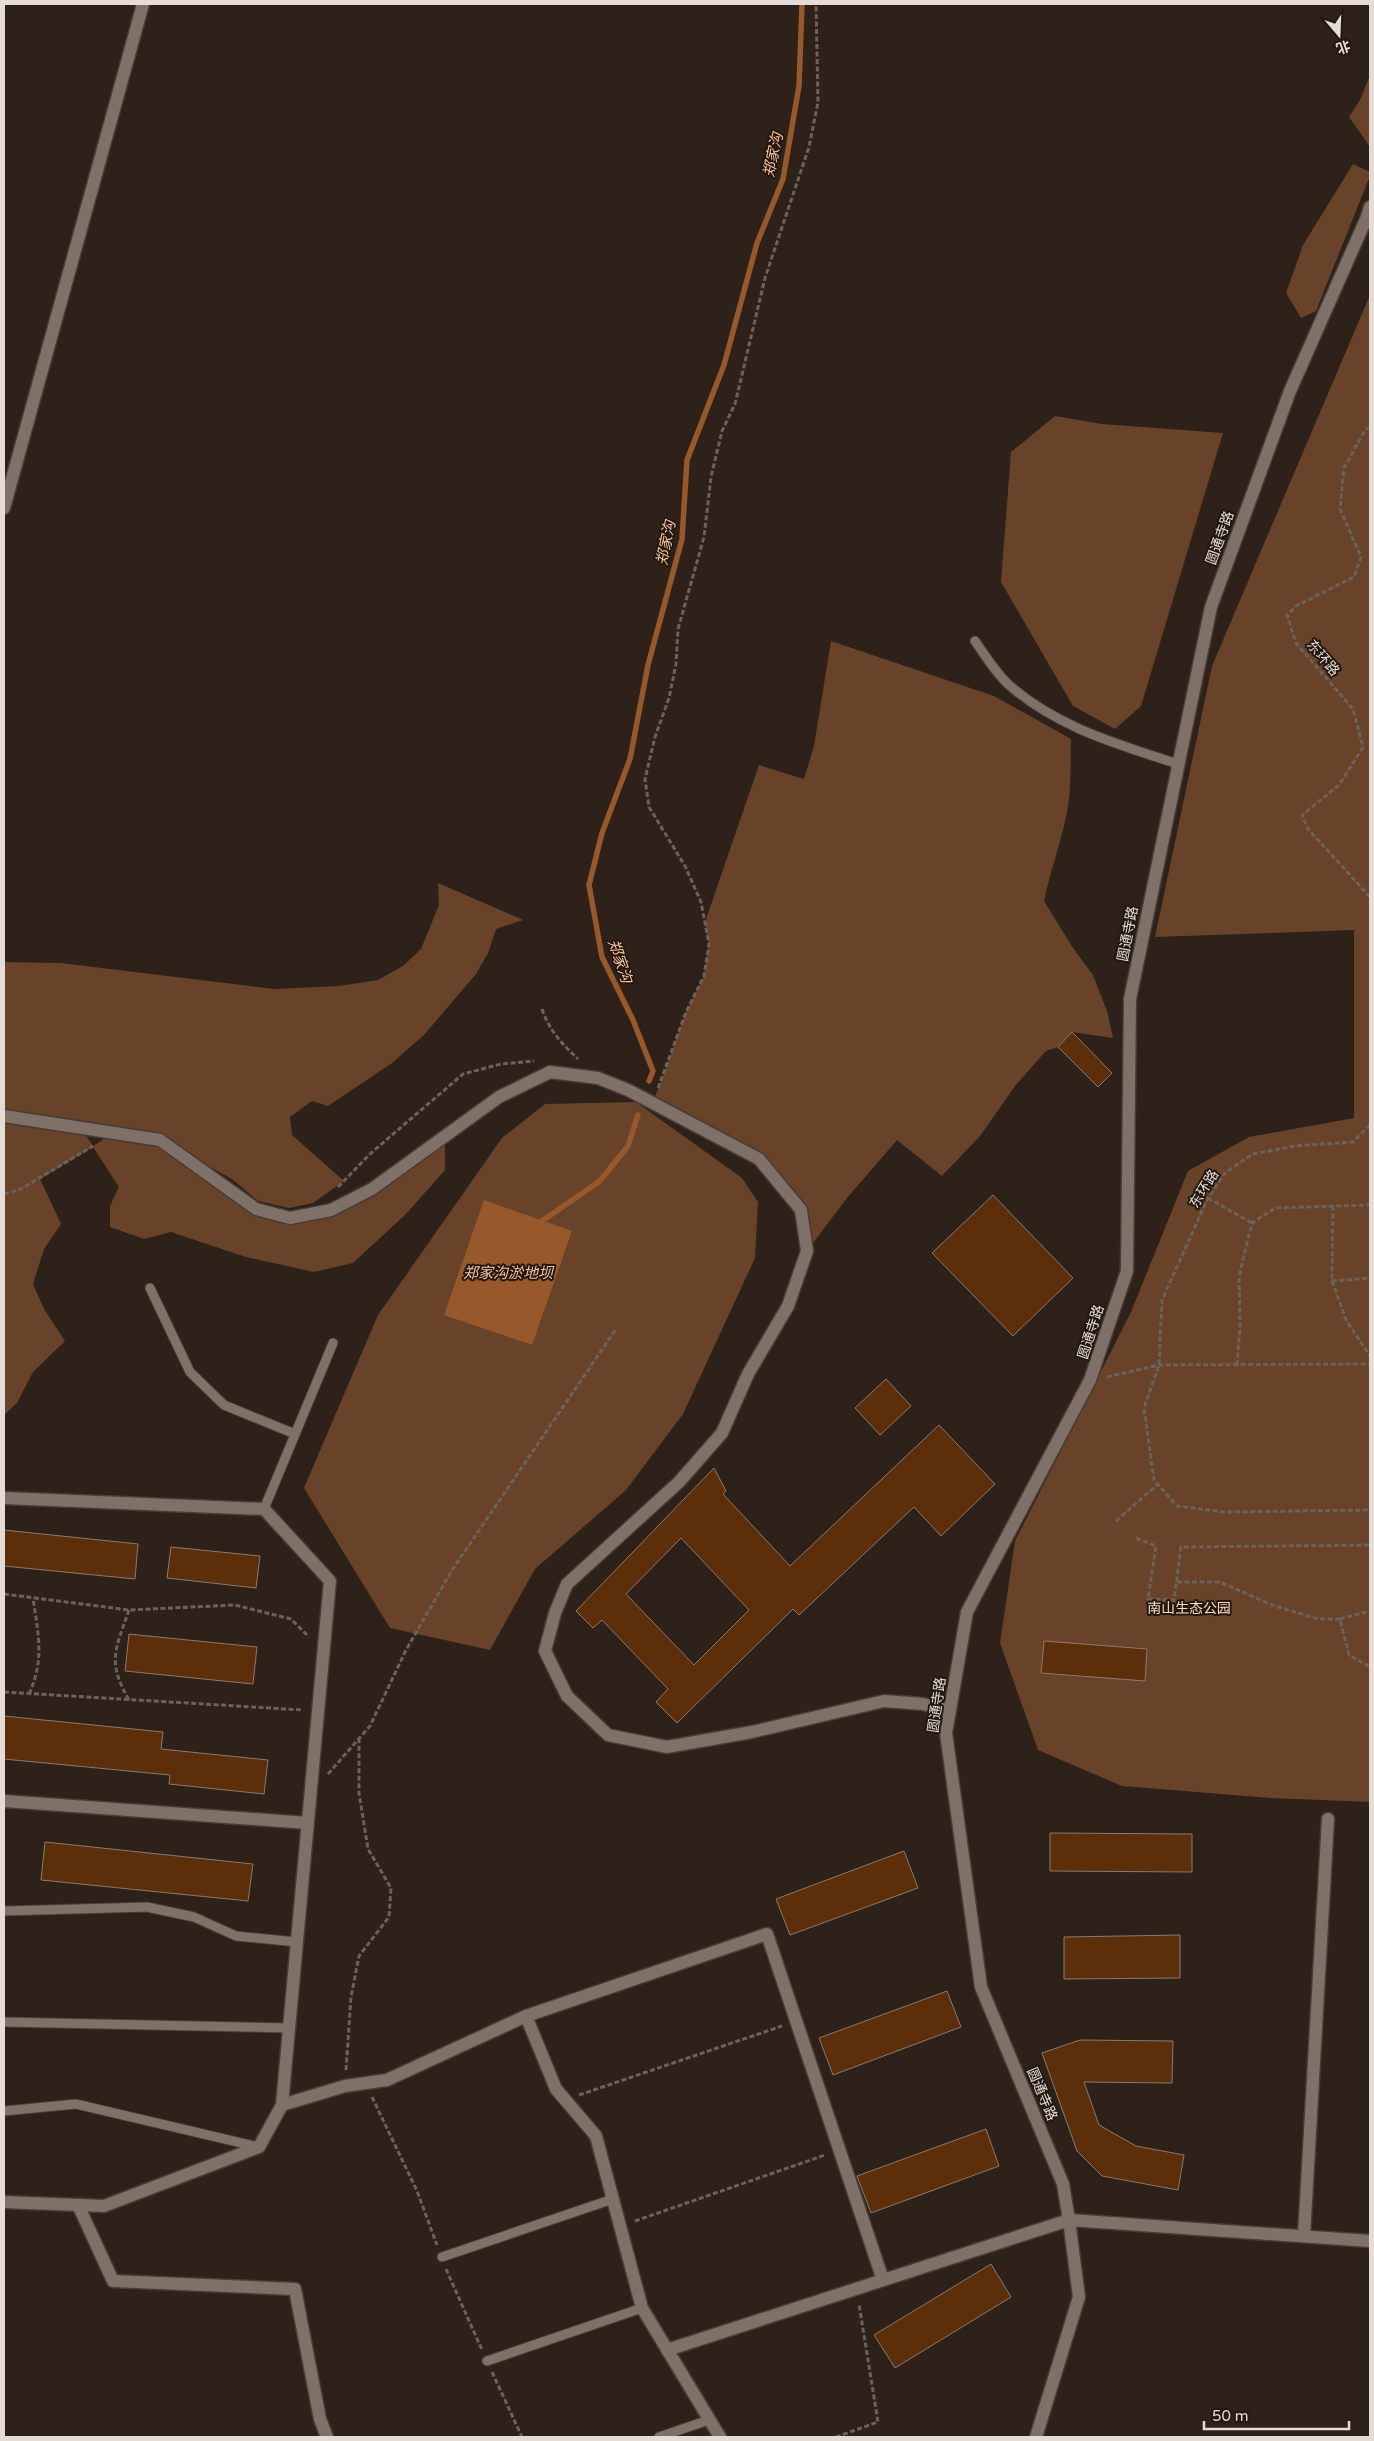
<svg xmlns="http://www.w3.org/2000/svg" width="1374" height="2441" font-family="'Varela Round','Noto Sans SC',sans-serif">
<style>
.green{fill:#68432a;fill-rule:evenodd}
.water{fill:#97582b}
.lines{fill:none;stroke-linecap:round;stroke-linejoin:round}
.stream{stroke:#97582b;stroke-width:5.5}
.building{fill:#5c2f0a;stroke:#897a71;fill-rule:evenodd}
.lane-casing{stroke:#473c37;stroke-width:11}
.street-casing{stroke:#473c37;stroke-width:15}
.secondary-casing{stroke:#473c37;stroke-width:15}
.path{stroke:#6d625b;stroke-width:3;stroke-dasharray:5 2.5;stroke-linecap:butt}
.lane{stroke:#7f7167;stroke-width:9}
.street{stroke:#7f7167;stroke-width:12}
.secondary{stroke:#7f7167;stroke-width:12}
.labels{text-anchor:middle;dominant-baseline:central;stroke-width:4;stroke-linejoin:round;paint-order:stroke}
.street-label{font-size:14px;fill:#e5dcd7;stroke:#231810}
.park-label{font-size:14px;fill:#fed8c0;stroke:#231810}
.water-label{font-size:15px;font-style:italic;fill:#fbc3a0;stroke:#231810}
</style>
<rect width="100%" height="100%" fill="#2d2119"/>
<!-- green -->
<g class="green">
<polygon points="1370,75 1370,147 1349,117 1360,100"/>
<polygon points="1353,164 1370,172 1370,176 1316,311 1301,318 1286,293 1303,245"/>
<polygon points="1370,295 1370,1802 1270,1798 1122,1786 1038,1750 1000,1643 1015,1541 1131,1312 1188,1171 1249,1137 1354,1118 1354,930 1155,937 1212,666"/>
<polygon points="1055,416 1102,424 1223,433 1141,706 1115,729 1073,706 1001,582 1011,452"/>
<path d="M 831,641 L 994,696 L 1071,739 C 1070,765 1072,792 1066,817 C 1060,845 1050,872 1044,901 L 1073,948 L 1093,975 L 1107,1011 L 1113,1038 L 1072,1032 L 1058,1047 L 1046,1051 L 1015,1086 L 980,1136 L 942,1176 L 897,1140 L 847,1198 L 807,1251 L 801,1210 L 759,1159 L 653,1103 L 686,1012 L 704,976 L 709,944 L 705,922 L 759,765 L 804,779 L 814,746 Z"/>
<path d="M 438,883 L 523,920 L 496,929 L 488,953 L 476,974 L 424,1035 L 392,1063 L 328,1106 L 312,1101 L 290,1117 L 292,1135 L 344,1181 L 313,1203 L 289,1208 L 258,1201 L 232,1179 L 166,1143 L 256,1209 L 290,1218 L 331,1210 L 445,1138 L 445,1170 L 406,1214 L 353,1263 L 314,1272 L 246,1257 L 171,1232 L 144,1239 L 110,1227 L 110,1206 L 119,1187 L 93,1147 L 40,1179 L 61,1224 L 44,1249 L 33,1284 L 44,1309 L 65,1341 L 33,1372 L 17,1403 L 4,1415 L 4,962 L 61,963 L 274,989 L 339,986 L 378,980 L 403,966 L 421,949 L 439,905 ZM 81,1128 L 113,1133 L 93,1146 Z"/>
<polygon points="636,1102 742,1178 758,1202 755,1258 683,1414 626,1490 535,1569 490,1650 390,1628 304,1488 378,1315 502,1138 545,1104"/>
</g>
<!-- water -->
<polygon class="water" points="484,1200 572,1231 532,1345 444,1315"/>
<g class="lines">
<!-- stream -->
<g class="stream">
<polyline points="649,1081 653,1071 633,1020 602,957 589,885 602,833 630,759 648,665 682,539 687,460 724,365 757,243 783,179 799,86 802,4"/>
<polyline points="542,1221 600,1181 628,1146 638,1115"/>
</g>
</g>
<!-- building -->
<g class="building">
<polygon points="1072,1032 1112,1073 1098,1087 1058,1047"/>
<polygon points="993,1195 1073,1278 1013,1336 932,1253"/>
<polygon points="886,1379 911,1406 880,1435 855,1408"/>
<path d="M 939,1425 L 995,1484 L 941,1536 L 914,1507 L 799,1615 L 793,1609 L 677,1723 L 656,1702 L 668,1689 L 602,1620 L 593,1628 L 576,1611 L 714,1468 L 726,1491 L 723,1494 L 790,1566 ZM 681,1538 L 749,1610 L 694,1665 L 626,1594 Z"/>
<polygon points="4,1530 138,1544 135,1579 4,1566"/>
<polygon points="171,1547 260,1556 256,1588 167,1578"/>
<polygon points="129,1634 257,1647 253,1684 125,1671"/>
<polygon points="1044,1641 1147,1649 1145,1681 1041,1673"/>
<polygon points="4,1716 163,1732 161,1749 268,1760 264,1794 169,1784 170,1775 4,1759"/>
<polygon points="1050,1833 1192,1834 1192,1872 1050,1871"/>
<polygon points="45,1842 253,1864 248,1901 41,1880"/>
<polygon points="904,1851 918,1888 790,1935 776,1899"/>
<polygon points="1180,1935 1180,1978 1064,1979 1064,1937"/>
<polygon points="947,1991 961,2027 833,2075 819,2038"/>
<polygon points="1080,2040 1173,2041 1172,2083 1084,2082 1099,2125 1136,2146 1184,2155 1178,2190 1102,2176 1077,2151 1042,2053"/>
<polygon points="986,2129 999,2166 871,2213 857,2176"/>
<polygon points="991,2264 1011,2297 895,2368 874,2335"/>
</g>
<g class="lines">
<!-- lane casing -->
<g class="lane-casing">
<g id="lane">
<path d="M 975,641 C 985,655 995,672 1008,684 C 1056,727 1117,744 1178,764"/>
<polyline points="150,1288 190,1372 224,1405 295,1434"/>
<polyline points="264,1509 333,1343"/>
<polyline points="4,1911 147,1907 194,1917 236,1936 297,1942"/>
<polyline points="4,2022 289,2028"/>
<polyline points="4,2111 76,2104 259,2147"/>
<polyline points="442,2257 613,2199"/>
<polyline points="487,2361 642,2308"/>
<polyline points="659,2437 709,2420"/>
</g>
</g>
<!-- street casing -->
<g class="street-casing">
<g id="street">
<polyline points="1367,217 1370,207"/>
<polyline points="4,508 143,4"/>
<polyline points="4,1116 160,1140 256,1209 290,1218 331,1210 372,1189 499,1097 550,1072 598,1078 628,1090 759,1159 801,1210 807,1251 788,1306 748,1374 722,1433 679,1482 567,1584 555,1613 545,1651 567,1696 608,1735 667,1747 752,1732 884,1701 923,1704 950,1711"/>
<polyline points="4,1498 264,1509 330,1581 282,2105 259,2147 104,2206 4,2202"/>
<polyline points="4,1801 308,1823"/>
<polyline points="526,2016 556,2089 596,2136 642,2308 720,2437"/>
<polyline points="282,2105 345,2086 387,2080 526,2016 767,1934 883,2280"/>
<polyline points="78,2205 113,2281 295,2289 320,2419 327,2437"/>
<polyline points="1304,2236 1328,1819"/>
<polyline points="667,2350 1069,2220 1370,2241"/>
</g>
</g>
<!-- secondary casing -->
<g class="secondary-casing">
<polyline id="secondary" points="1036,2437 1079,2297 1069,2220 1063,2184 981,1987 946,1733 967,1612 1090,1380 1127,1271 1130,999 1211,607 1290,391 1367,217"/>
</g>
<!-- path -->
<g class="path">
<polyline points="1370,427 1365,430 1344,468 1340,509 1361,557 1354,577 1296,606 1287,615 1296,643 1353,709 1363,747 1339,785 1302,815 1308,829 1370,897"/>
<path d="M 542,1009 C 549,1030 562,1044 578,1059"/>
<polyline points="658,1088 686,1012 704,976 709,944 701,902 685,866 649,807 645,779 655,737 669,698 676,664 678,629 704,537 711,477 722,431 735,404 765,278 809,147 818,102 816,4"/>
<polyline points="1370,1125 1353,1142 1295,1146 1253,1154 1226,1172 1208,1198 1162,1300 1159,1365 1144,1408 1154,1480 1177,1506 1224,1512 1370,1510"/>
<polyline points="338,1187 371,1153 463,1074 501,1064 534,1061"/>
<polyline points="4,1194 21,1189 93,1146"/>
<polyline points="1208,1198 1252,1223"/>
<polyline points="1333,1206 1332,1281 1346,1320 1370,1356"/>
<polyline points="1332,1281 1370,1278"/>
<polyline points="1237,1365 1240,1325 1239,1276 1252,1223 1275,1208 1370,1205"/>
<polyline points="1107,1377 1159,1365 1370,1364"/>
<polyline points="1116,1521 1158,1484"/>
<polyline points="1136,1538 1156,1546 1148,1599 1174,1600 1181,1547 1370,1545"/>
<polyline points="1177,1582 1220,1582 1272,1605 1318,1619 1340,1619 1349,1655 1370,1667"/>
<polyline points="4,1594 129,1610 235,1605 291,1619 309,1637"/>
<polyline points="1340,1619 1370,1611"/>
<polyline points="4,1692 303,1710"/>
<path d="M 29,1694 C 45,1659 38,1634 33,1598"/>
<path d="M 129,1700 C 107,1662 115,1650 129,1610"/>
<polyline points="328,1774 370,1726 406,1650 452,1570 616,1329"/>
<polyline points="346,2070 351,1997 359,1956 389,1917 391,1888 368,1849 359,1793 359,1739"/>
<polyline points="579,2095 782,2026"/>
<polyline points="372,2097 417,2191 437,2245"/>
<polyline points="635,2221 825,2155"/>
<polyline points="446,2269 482,2350"/>
<polyline points="492,2372 522,2437"/>
<polyline points="836,2437 878,2422 859,2304"/>
</g>
<!-- lane -->
<use href="#lane" class="lane"/>
<!-- street -->
<use href="#street" class="street"/>
<!-- secondary -->
<use href="#secondary" class="secondary"/>
</g>
<g class="labels">
<!-- street labels -->
<g class="street-label">
<text transform="translate(1220 538) rotate(-70)">圆通寺路</text>
<text transform="translate(1323 658) rotate(50)">东环路</text>
<text transform="translate(1128 934) rotate(-79)">圆通寺路</text>
<text transform="translate(1204 1189) rotate(-58)">东环路</text>
<text transform="translate(1091 1332) rotate(-72)">圆通寺路</text>
<text transform="translate(937 1705) rotate(-82)">圆通寺路</text>
<text transform="translate(1042 2094) rotate(67)">圆通寺路</text>
</g>
<!-- park labels -->
<g class="park-label">
<text x="1189" y="1608">南山生态公园</text>
</g>
<!-- water labels -->
<g class="water-label">
<text transform="translate(773 155) rotate(-78)">郑家沟</text>
<text transform="translate(666 543) rotate(-79)">郑家沟</text>
<text transform="translate(620 961) rotate(71)">郑家沟</text>
<text x="508" y="1273">郑家沟淤地坝</text>
</g>
</g>
<!-- border -->
<rect width="1374" height="2441" fill="none" stroke="#e5dcd7" stroke-width="10"/>
<!-- north arrow -->
<g transform="translate(1339 35) rotate(161)" stroke="#231810" stroke-width="4" paint-order="stroke">
<path d="M0-4L9 19L0 12L-9 19Z" fill="#e5dcd7"/>
<text y="-8" font-size="14" font-weight="bold" text-anchor="middle" fill="#e5dcd7">北</text>
</g>
<!-- scale -->
<path d="M1204 2421v8h145v-8" fill="none" stroke="#e5dcd7" stroke-width="2.5"/>
<text x="1212" y="2421" font-size="15" fill="#e5dcd7" stroke="#231810" stroke-width="4" paint-order="stroke">50 m</text>
</svg>
